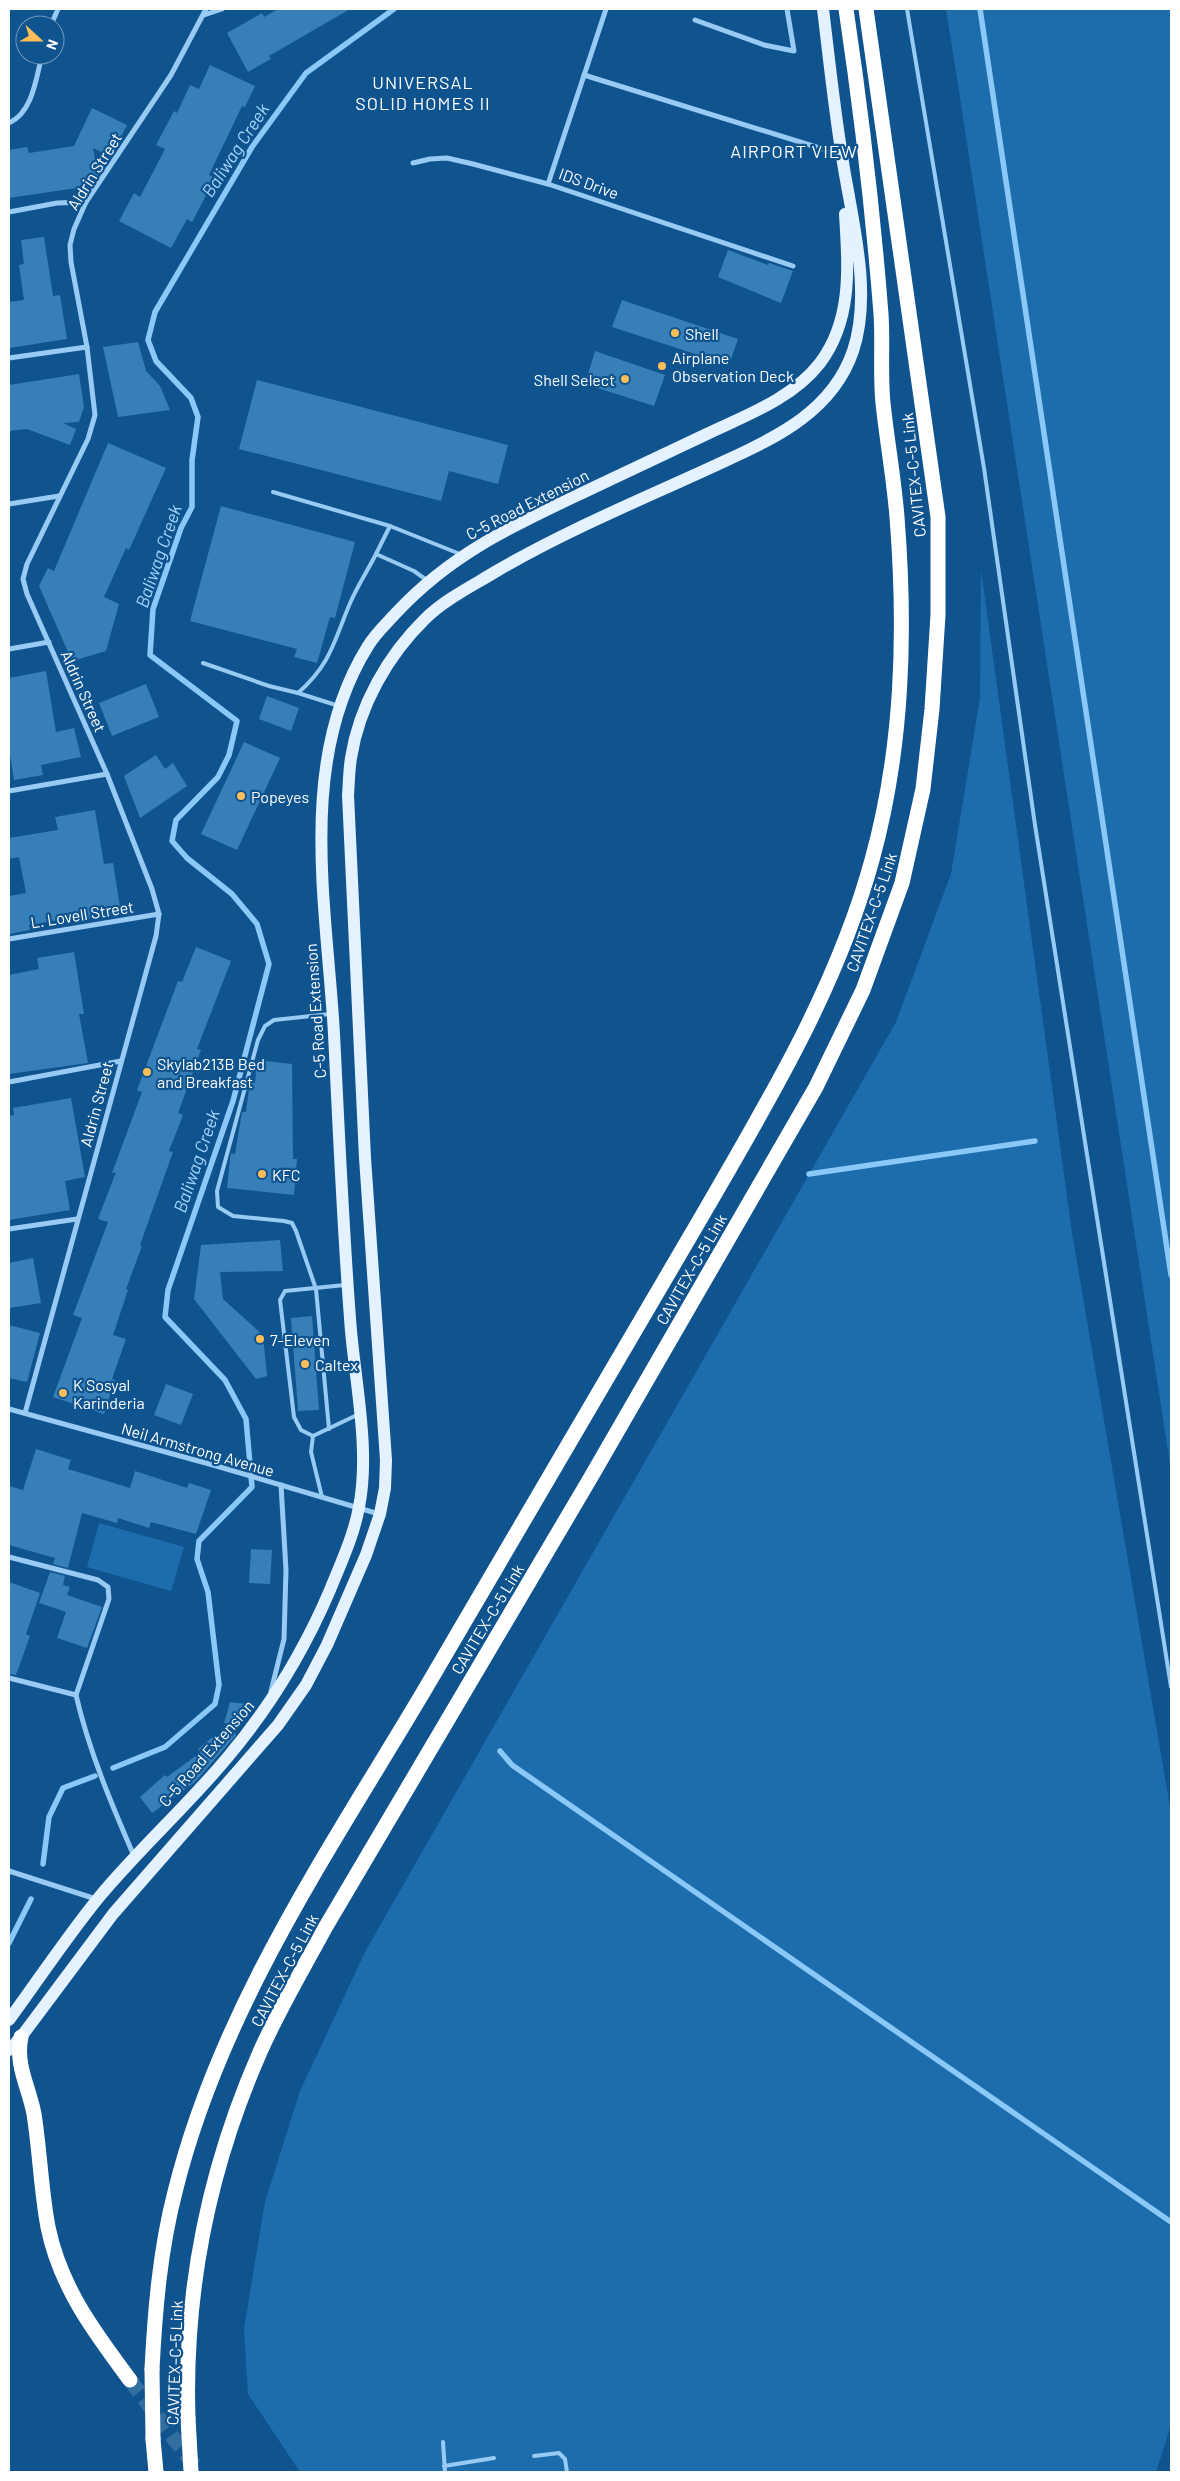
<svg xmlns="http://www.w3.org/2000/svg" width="1180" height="2481" font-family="Barlow,sans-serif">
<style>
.green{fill:#1d6dad}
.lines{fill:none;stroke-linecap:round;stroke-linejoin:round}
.stream{stroke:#89c8f7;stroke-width:5.5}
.building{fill:#377fb9}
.motorway-tunnel{stroke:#336ea0;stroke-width:15;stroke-dasharray:15 8;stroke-linecap:butt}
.service{stroke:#98cbf3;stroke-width:4}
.minor{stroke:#98cbf3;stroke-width:5}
.primary{stroke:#e4f1ff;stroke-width:12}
.motorway{stroke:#fff;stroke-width:15}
.motorway-bridge{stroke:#fff;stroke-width:15}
.poi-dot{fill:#ffbe5a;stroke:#0f548f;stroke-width:2}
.labels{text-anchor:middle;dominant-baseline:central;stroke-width:4.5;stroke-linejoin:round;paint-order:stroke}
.street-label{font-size:16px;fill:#fff;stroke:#0f548f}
.poi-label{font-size:16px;fill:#fff;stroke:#0f548f;text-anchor:start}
.neighbourhood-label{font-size:18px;letter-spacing:1px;fill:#fff;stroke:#0f548f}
.water-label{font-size:18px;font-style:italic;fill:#a4d5fa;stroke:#0f548f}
</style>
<rect width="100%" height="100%" fill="#0f548f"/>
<!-- green -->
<g class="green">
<polygon points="946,9 1171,9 1171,1471 961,104"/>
<polygon points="981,570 1072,1233 1171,1813 1171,2425 1156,2472 300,2472 248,2394 244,2329 265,2202 300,2091 366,1950 896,1022 951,874 980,698"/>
<polygon points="99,1523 184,1547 171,1591 87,1567"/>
</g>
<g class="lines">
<!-- stream -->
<g class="stream">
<polyline points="980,9 1171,1275"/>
<polyline points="809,1174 1035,1141"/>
<polyline points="500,1751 512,1765 1171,2222"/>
<polyline points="113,1768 165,1747 215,1704 219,1685 208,1592 197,1559 199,1541 252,1487 246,1419 225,1380 165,1317 168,1290 233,1101 269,964 257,924 232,894 187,858 172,841 176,820 218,777 229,755 237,721 150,655 153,609 181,528 192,507 192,460 198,417 191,398 156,361 148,340 155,312 252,147 306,73 394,9"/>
<polyline points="43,1864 49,1817 63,1788 95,1776"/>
<polyline points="9,1943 31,1899"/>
</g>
</g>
<!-- building -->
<g class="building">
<polygon points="278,9 350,9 269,56 271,59 248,72 227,33 262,13 264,17"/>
<polygon points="210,65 255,86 245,107 242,106 209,175 215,178 192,222 187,219 171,248 119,221 134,193 140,197 165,149 156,145 174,111 177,113 190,85 199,89"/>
<polygon points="92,108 127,125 111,157 93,148 98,176 94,182 83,184 83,187 9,198 9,150 27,147 29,153 74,146"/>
<polygon points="44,237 53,296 60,295 67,339 9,348 9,302 24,300 19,265 24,264 21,240"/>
<polygon points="728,250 768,265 769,263 793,271 781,303 718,277"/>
<polygon points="622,300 738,339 729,365 612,327"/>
<polygon points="138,342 146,371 160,386 170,410 118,417 103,347"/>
<polygon points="595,351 665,375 654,406 585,384"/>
<polygon points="79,374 84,407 79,422 63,423 76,429 70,445 27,429 9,431 9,385"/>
<polygon points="257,380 508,445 498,484 449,471 441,501 239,449"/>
<polygon points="108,443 166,468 129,550 126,548 104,597 119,604 106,651 72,661 39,586 48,568 54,571"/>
<polygon points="221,506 355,542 335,618 330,617 317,663 294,657 297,649 190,621"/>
<polygon points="46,671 56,732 74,728 81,757 41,765 43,775 14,780 9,748 9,678"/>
<polygon points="146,684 159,717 112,736 99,703"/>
<polygon points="267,696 299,708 291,731 259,719"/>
<polygon points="244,742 280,758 237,850 201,834"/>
<polygon points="156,755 165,769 173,763 187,786 140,818 124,776"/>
<polygon points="95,810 104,864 113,863 121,913 81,920 81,916 29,925 30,930 9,934 9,896 26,893 19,857 9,859 9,838 58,830 55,817"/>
<polygon points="196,947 231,961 197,1049 201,1050 178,1113 183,1115 169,1151 173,1152 140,1245 142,1246 126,1289 128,1290 113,1335 126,1339 112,1379 115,1380 104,1414 53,1397 82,1318 73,1315 108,1222 98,1219 116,1172 112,1173 142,1092 137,1090 178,981 182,982"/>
<polygon points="74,952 84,1014 79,1014 88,1063 9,1074 9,975 39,969 37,958"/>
<polygon points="257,1060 292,1064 293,1159 297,1159 294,1195 227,1188 230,1159 231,1153 235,1154 242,1112 246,1112 250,1082 255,1083"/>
<polygon points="71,1098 85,1177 65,1181 70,1210 9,1220 9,1116 14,1115 13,1108"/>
<polygon points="280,1240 283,1271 220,1272 223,1299 263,1335 267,1376 256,1379 194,1299 201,1245"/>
<polygon points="33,1258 41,1303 9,1308 9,1263"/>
<polygon points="312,1316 319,1410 298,1411 291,1318"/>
<polygon points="9,1325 40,1333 27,1382 9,1378"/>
<polygon points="166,1384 193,1394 181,1425 154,1415"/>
<polygon points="36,1449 71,1460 68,1469 130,1488 135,1471 187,1488 189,1483 211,1490 196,1534 151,1522 149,1528 118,1518 117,1523 82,1513 68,1568 53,1564 55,1558 9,1545 9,1486 23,1490"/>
<polygon points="251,1549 272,1550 270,1584 249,1583"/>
<polygon points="50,1572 65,1576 63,1585 70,1587 67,1595 102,1607 87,1648 57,1638 66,1612 39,1603"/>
<polygon points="9,1582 40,1593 26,1634 30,1636 16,1675 9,1674"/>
<polygon points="230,1702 246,1704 241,1726 224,1723"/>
<polygon points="232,1730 236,1735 195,1782 152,1813 140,1797 165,1775 167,1777 201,1752 198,1749 215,1735 219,1739"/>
</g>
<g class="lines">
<!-- motorway-tunnel -->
<polyline class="motorway-tunnel" points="130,2380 199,2472"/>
<!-- service -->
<g class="service">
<polyline points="907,9 984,468 1035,825 1171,1687"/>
<polyline points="273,492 390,526"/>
<polyline points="428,581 414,571 376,554 390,526 460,554"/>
<path d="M 203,663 L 269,686 L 298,693 C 332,663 334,640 351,601 C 358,585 368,570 376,554"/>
<polyline points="298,693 339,706"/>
<polyline points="345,1285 285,1291 280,1300 294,1417 301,1430 313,1436 357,1415"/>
<polyline points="329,1429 316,1289 296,1231 292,1223 284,1221 233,1216 218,1207 217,1191 258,1040 265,1026 274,1020 330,1014"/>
<polyline points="313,1436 311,1452 322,1497"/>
<polyline points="443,2442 445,2472"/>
<polyline points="534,2456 559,2453 565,2459 567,2472"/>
<polyline points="444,2466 494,2458"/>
</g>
<!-- minor -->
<g class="minor">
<polyline points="204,15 222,9"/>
<polyline points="695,20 764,45 794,51 787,9"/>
<polyline points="51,25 58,9"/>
<polyline points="584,75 842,155"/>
<path d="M 9,123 C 33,112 36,78 42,55"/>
<polyline points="413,163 430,159 447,158 473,164 548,184 793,266"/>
<polyline points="548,184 606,9"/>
<polyline points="9,212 57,203 86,202"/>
<polyline points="9,358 87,347"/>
<polyline points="9,504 59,496"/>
<polyline points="9,649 49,642"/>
<polyline points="9,791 107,774"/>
<polyline points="9,939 159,914"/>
<polyline points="9,1082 121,1061"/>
<polyline points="9,1229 77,1219"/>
<polyline points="9,1409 213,1465 379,1514"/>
<polyline points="25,1413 156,936 159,914 152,889 107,774 27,594 23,579 27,564 88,439 95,415 87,347 71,262 70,245 74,229 86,202 171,75 206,9"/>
<polyline points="9,1557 98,1580 108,1587 109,1599 76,1695"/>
<polyline points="9,1678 76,1695"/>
<polyline points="271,1691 284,1639 286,1570 281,1485"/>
<path d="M 76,1695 C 89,1751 111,1803 134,1856"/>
<polyline points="9,1871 96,1899"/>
</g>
<!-- primary -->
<g class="primary">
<path d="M 9,2020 C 39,1979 68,1935 100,1896 C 140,1848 187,1806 227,1758 C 270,1707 304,1651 330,1590 C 341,1563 354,1535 359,1507 C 370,1452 356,1386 351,1331 C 343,1232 339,1133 334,1034 C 327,907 296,761 368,646 C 375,634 386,624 396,613 C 450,555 510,527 580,494 C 623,474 666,453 709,433 C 747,415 793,398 820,363 C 853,319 848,266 845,214"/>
<path d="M 9,2050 L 21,2037 L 113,1914 L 278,1725 L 306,1685 L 327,1645 L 366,1555 L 380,1514 L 385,1488 L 386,1460 L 365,1158 L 348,795 C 349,782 349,770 351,758 C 359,706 388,655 425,619 C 444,600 472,586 495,572 C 568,529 648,497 725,461 C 778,437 833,410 853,351 C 873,291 851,217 842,156 C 834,107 829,58 823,9"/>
</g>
<!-- motorway -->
<g class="motorway">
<path d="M 21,2037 C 15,2065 29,2087 34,2114 C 40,2152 41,2190 48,2227 C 60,2287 95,2333 130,2380"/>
<path d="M 152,2369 C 155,2310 160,2250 175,2192 C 220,2009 329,1851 424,1691 C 517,1533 610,1375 702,1216 C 768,1102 837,988 872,860 C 903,748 906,632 897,517 C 894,479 887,441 883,403 C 880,373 883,343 881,314 C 873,211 861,110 846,9"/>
<path d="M 188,2418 C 184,2292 209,2168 260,2052 C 279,2009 303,1969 325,1928 L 591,1477 L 816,1087 L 863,990 L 902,883 L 923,789 L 932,709 L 938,615 L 938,517 L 866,9"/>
<polyline points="153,2439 156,2472"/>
</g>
<!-- motorway-bridge -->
<g class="motorway-bridge">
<polyline points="152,2369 153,2439"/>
<polyline points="188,2418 191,2472"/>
</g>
</g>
<!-- markers -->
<g class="poi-dot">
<circle cx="675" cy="333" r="5"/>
<circle cx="662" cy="366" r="5"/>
<circle cx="625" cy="379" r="5"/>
<circle cx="241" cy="796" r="5"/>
<circle cx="147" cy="1072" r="5"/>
<circle cx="262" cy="1174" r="5"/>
<circle cx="260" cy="1339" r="5"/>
<circle cx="305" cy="1364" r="5"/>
<circle cx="63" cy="1393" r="5"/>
</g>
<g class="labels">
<!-- street labels -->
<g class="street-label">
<text transform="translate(94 171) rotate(-58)">Aldrin Street</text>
<text transform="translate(589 183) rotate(20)">IDS Drive</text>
<text transform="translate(913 475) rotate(-96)">CAVITEX–C-5 Link</text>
<text transform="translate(527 504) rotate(-27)">C-5 Road Extension</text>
<text transform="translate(84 691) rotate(66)">Aldrin Street</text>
<text transform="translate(871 912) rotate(-71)">CAVITEX–C-5 Link</text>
<text transform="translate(82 914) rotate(-9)">L. Lovell Street</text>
<text transform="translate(315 1011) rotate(-94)">C-5 Road Extension</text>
<text transform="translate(96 1104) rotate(-75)">Aldrin Street</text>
<text transform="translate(691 1269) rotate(-60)">CAVITEX–C-5 Link</text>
<text transform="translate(198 1449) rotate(16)">Neil Armstrong Avenue</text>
<text transform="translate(487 1619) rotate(-59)">CAVITEX–C-5 Link</text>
<text transform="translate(206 1753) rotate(-49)">C-5 Road Extension</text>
<text transform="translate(284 1970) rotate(-62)">CAVITEX–C-5 Link</text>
<text transform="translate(174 2363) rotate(-88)">CAVITEX–C-5 Link</text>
</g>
<!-- poi labels -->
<g class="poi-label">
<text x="685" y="333">Shell</text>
<text x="672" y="357">Airplane<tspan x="672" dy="18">Observation Deck</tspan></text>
<text x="615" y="379" text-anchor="end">Shell Select</text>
<text x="251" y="796">Popeyes</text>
<text x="157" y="1063">Skylab213B Bed<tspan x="157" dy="18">and Breakfast</tspan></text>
<text x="272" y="1174">KFC</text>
<text x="270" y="1339">7-Eleven</text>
<text x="315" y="1364">Caltex</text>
<text x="73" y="1384">K Sosyal<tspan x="73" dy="18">Karinderia</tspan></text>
</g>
<!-- neighbourhood labels -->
<g class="neighbourhood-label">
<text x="423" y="82">UNIVERSAL<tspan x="423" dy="21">SOLID HOMES II</tspan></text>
<text x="794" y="151">AIRPORT VIEW</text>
</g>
<!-- water labels -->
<g class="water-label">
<text transform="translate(235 150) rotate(-57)">Baliwag Creek</text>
<text transform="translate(158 556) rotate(-71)">Baliwag Creek</text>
<text transform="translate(196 1161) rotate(-71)">Baliwag Creek</text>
</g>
</g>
<!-- border -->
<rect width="1180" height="2481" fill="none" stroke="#ffffff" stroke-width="20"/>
<!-- north arrow -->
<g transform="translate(40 40) rotate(111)"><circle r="24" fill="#0f548f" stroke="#6f98bc"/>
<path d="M0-4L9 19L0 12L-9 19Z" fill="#ffbe5a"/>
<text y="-8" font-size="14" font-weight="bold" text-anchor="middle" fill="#ffffff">N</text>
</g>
</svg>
